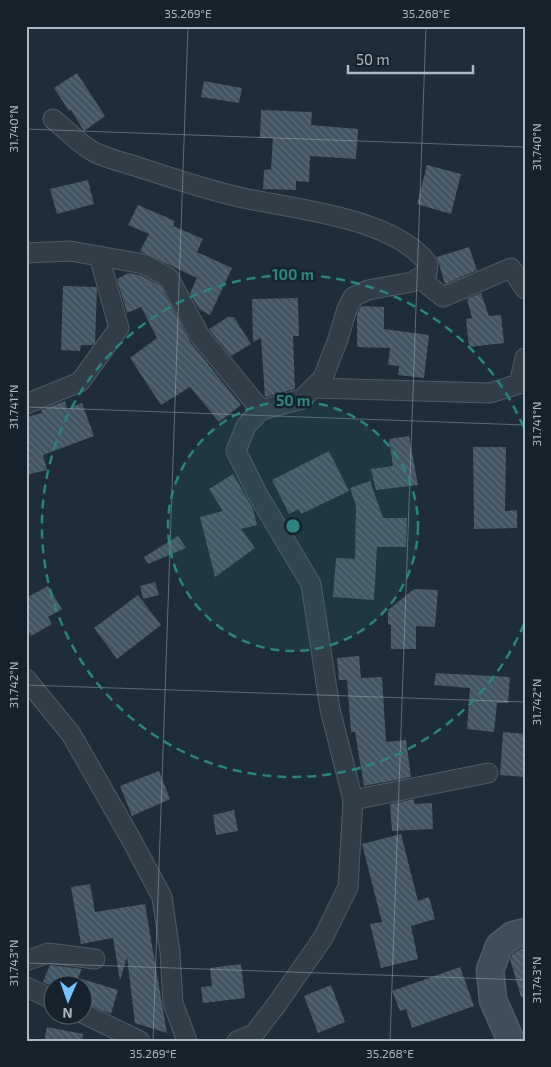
<svg xmlns="http://www.w3.org/2000/svg" width="551" height="1067" font-family="'Exo 2',sans-serif">
<style>
.building{fill:url(#building-back-hatch)}
.lines{fill:none;stroke-linecap:round;stroke-linejoin:round}
.street-casing{stroke:#4f5c66;stroke-width:21}
.secondary-casing{stroke:#4f5c66;stroke-width:29}
.street{stroke:#313e48;stroke-width:19}
.secondary{stroke:#3f4e5b;stroke-width:26}
.ticks{fill:none;stroke:#abb9c5;stroke-width:1;stroke-opacity:0.45}
.ring{fill:none;stroke:#2e837f;stroke-width:2.5;stroke-dasharray:9 6}
.centre{fill:#2e837f;stroke:#17232c;stroke-width:2.5}
.ring-label{font-size:15px;text-anchor:middle;font-weight:bold;fill:#2e837f;stroke:#17232c;stroke-width:5;stroke-linejoin:round;paint-order:stroke}
.neatline{fill:none;stroke:#abb9c5;stroke-width:2}
.ticks-label{font-size:12px;text-anchor:middle;fill:#abb9c5}
</style>
<defs>
<pattern id="building-back-hatch" width="6" height="6" patternUnits="userSpaceOnUse" patternTransform="scale(1.25)"><rect width="6" height="6" fill="#435562"/><path d="M-1 5l2 2M0 0l6 6M5-1l2 2" fill="none" stroke="#5b6b77"/></pattern>
</defs>
<rect width="100%" height="100%" fill="#1e2d37"/>
<!-- building -->
<g class="building">
<polygon points="77,73 105,116 84,131 71,110 69,111 54,88"/>
<polygon points="204,81 242,88 239,103 201,97"/>
<polygon points="261,110 312,112 311,125 358,129 356,159 310,156 309,182 296,181 296,190 263,189 264,170 271,169 273,138 260,138"/>
<polygon points="427,165 461,174 451,214 417,204"/>
<polygon points="88,180 94,204 57,214 50,189"/>
<polygon points="138,205 175,221 173,226 203,239 197,252 232,268 210,315 199,309 190,293 197,278 140,251 149,234 128,225"/>
<polygon points="469,247 477,270 445,284 437,257"/>
<polygon points="128,273 140,275 161,286 191,343 241,405 219,422 190,387 161,405 130,358 157,338 141,307 127,313 117,279"/>
<polygon points="63,286 96,287 97,289 95,343 93,345 81,345 80,351 61,350"/>
<polygon points="481,293 489,316 501,315 504,343 469,347 466,319 472,318 467,299"/>
<polygon points="298,298 299,336 293,336 295,389 265,397 261,338 253,342 252,299"/>
<polygon points="361,306 384,307 384,329 429,335 424,378 398,375 399,366 388,365 390,348 357,347 357,314"/>
<polygon points="228,317 234,317 251,344 231,356 209,329"/>
<polygon points="65,401 67,409 82,403 94,436 43,455 47,470 26,475 26,417 42,413 41,410"/>
<polygon points="409,436 418,485 376,490 371,469 393,466 389,439"/>
<polygon points="473,447 506,447 505,511 517,510 517,528 474,529"/>
<polygon points="329,451 349,491 301,514 299,509 289,514 272,480"/>
<polygon points="233,474 253,509 257,525 241,529 255,548 215,577 200,517 223,511 209,489"/>
<polygon points="370,481 383,518 407,518 406,547 377,547 374,600 333,597 336,558 355,559 356,506 350,488"/>
<polygon points="178,536 186,548 148,564 144,557"/>
<polygon points="155,582 159,595 143,599 140,586"/>
<polygon points="48,586 62,609 48,617 52,624 31,636 26,627 26,598"/>
<polygon points="414,589 438,590 435,627 416,626 416,649 391,649 391,625 388,624 388,610"/>
<polygon points="138,595 161,625 117,659 94,628"/>
<polygon points="359,656 361,678 382,677 386,742 406,740 411,777 364,786 355,732 351,732 347,680 339,680 337,658"/>
<polygon points="436,673 510,677 508,703 497,703 494,732 467,729 470,688 434,685"/>
<polygon points="503,732 525,734 525,777 500,775"/>
<polygon points="159,771 170,799 132,816 120,786"/>
<polygon points="414,799 414,804 432,803 433,829 392,831 390,804"/>
<polygon points="234,810 238,831 216,835 213,815"/>
<polygon points="401,834 418,901 429,897 435,919 411,926 418,959 381,968 370,924 382,922 362,844"/>
<polygon points="90,884 95,912 145,904 167,1033 135,1023 127,957 120,981 113,938 81,944 71,887"/>
<polygon points="525,948 525,997 521,997 510,959 512,955 520,949"/>
<polygon points="241,964 245,998 203,1003 201,987 212,986 210,968"/>
<polygon points="50,965 82,969 75,984 47,984 43,982"/>
<polygon points="460,967 474,1006 412,1028 406,1009 400,1011 392,991"/>
<polygon points="82,979 118,990 111,1014 82,1002"/>
<polygon points="331,985 345,1022 318,1033 304,996"/>
<polygon points="47,1027 83,1034 82,1041 44,1041"/>
</g>
<g class="lines">
<!-- street casing -->
<g class="street-casing">
<g id="street">
<path d="M 53,119 C 64,128 82,146 94,152 C 108,159 123,162 138,167 C 172,178 207,190 243,198 C 295,209 395,218 428,264 L 427,273 L 412,282 L 368,290 L 353,297 L 347,309 L 338,339 L 323,378 L 302,399 L 261,410 L 246,426 L 236,451 L 258,495 L 311,584 L 330,709 L 353,800 L 348,887 L 323,938 L 277,1004 L 254,1034 L 237,1041"/>
<polyline points="26,253 70,251 144,264 169,278 200,336 261,410"/>
<polyline points="419,278 443,297 511,268 525,289"/>
<polyline points="314,388 490,393 519,384 525,358"/>
<polyline points="26,404 80,382 119,328 99,256"/>
<polyline points="26,679 71,734 131,839 162,897 170,952 173,1003 187,1041"/>
<polyline points="353,800 488,773"/>
<polyline points="26,961 48,953 95,959"/>
<polyline points="26,987 52,999"/>
<polyline points="82,1013 140,1041"/>
</g>
</g>
<!-- secondary casing -->
<g class="secondary-casing">
<polyline id="secondary" points="511,1041 493,1000 490,970 499,946 513,935 525,932"/>
</g>
<!-- street -->
<use href="#street" class="street"/>
<!-- secondary -->
<use href="#secondary" class="secondary"/>
</g>
<!-- ticks -->
<path class="ticks" d="M 26,129 L 525,147M 26,407 L 525,425M 26,685 L 525,702M 26,963 L 525,980M 153,1041 L 188,26M 390,1041 L 426,26"/>
<!-- distance rings -->
<circle cx="293" cy="526" r="125" fill="#2e837f" fill-opacity=".12"/>
<g class="ring">
<circle cx="293" cy="526" r="125"/>
<path d="M524 624A251 251 0 1 1 524 428"/>
</g>
<circle cx="293" cy="526" r="8" class="centre"/>
<g class="ring-label">
<text x="293" y="280">100 m</text>
<text x="293" y="406">50 m</text>
</g>
<!-- border -->
<rect width="551" height="1067" fill="none" stroke="#17232c" stroke-width="55"/>
<!-- north arrow -->
<g transform="translate(68 1000) rotate(182)"><circle r="24" fill="#17232c" stroke="#525f69"/>
<path d="M0-4L9 19L0 12L-9 19Z" fill="#76c1ff"/>
<text y="-8" font-size="14" font-weight="bold" text-anchor="middle" fill="#abb9c5">N</text>
</g>
<!-- scale -->
<path d="M348 65v8h125v-8" fill="none" stroke="#abb9c5" stroke-width="2.5"/>
<text x="356" y="65" font-size="15" fill="#abb9c5" stroke="#17232c" stroke-width="4" paint-order="stroke">50 m</text>
<rect x="28" y="28" width="496" height="1012" class="neatline"/>
<g class="ticks-label">
<text x="188" y="18">35.269°E</text>
<text x="426" y="18">35.268°E</text>
<text transform="translate(14 129) rotate(-90)" y="4">31.740°N</text>
<text transform="translate(537 147) rotate(-90)" y="4">31.740°N</text>
<text transform="translate(14 407) rotate(-90)" y="4">31.741°N</text>
<text transform="translate(537 424) rotate(-90)" y="4">31.741°N</text>
<text transform="translate(14 685) rotate(-90)" y="4">31.742°N</text>
<text transform="translate(537 702) rotate(-90)" y="4">31.742°N</text>
<text transform="translate(14 963) rotate(-90)" y="4">31.743°N</text>
<text transform="translate(537 980) rotate(-90)" y="4">31.743°N</text>
<text x="153" y="1058">35.269°E</text>
<text x="390" y="1058">35.268°E</text>
</g>
</svg>
